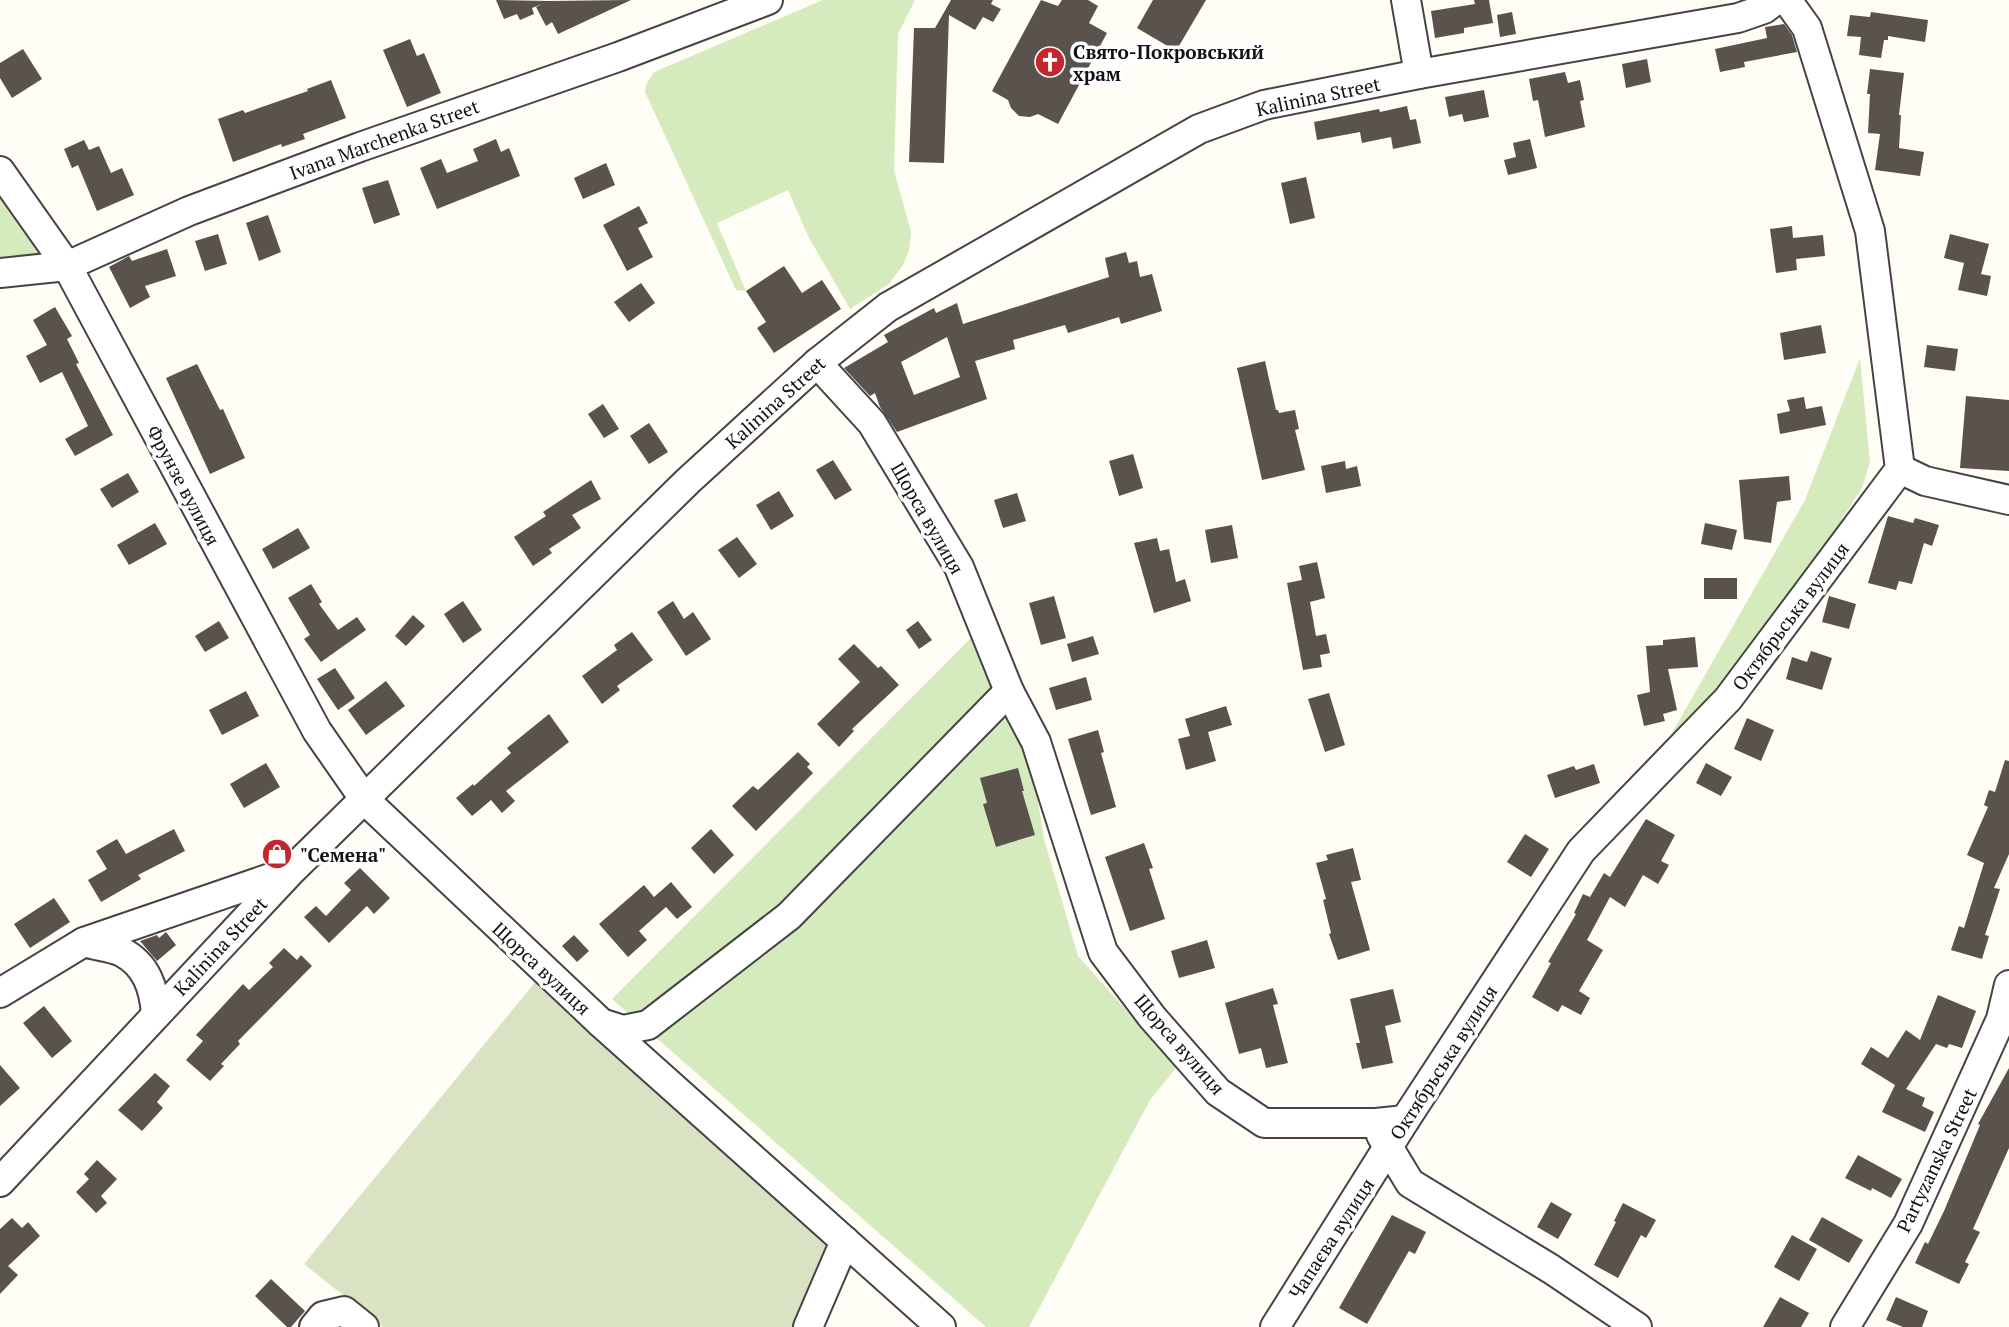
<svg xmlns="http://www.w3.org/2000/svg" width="2009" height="1327" font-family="'PT Serif',serif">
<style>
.green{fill:#d5ebbd}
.cemetery{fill:#d9e3c4}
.building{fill:#5a524d;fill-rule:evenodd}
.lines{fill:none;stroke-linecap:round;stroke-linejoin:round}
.minor-casing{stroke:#444;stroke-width:32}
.minor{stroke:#fff;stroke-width:28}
.labels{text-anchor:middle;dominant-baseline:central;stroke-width:7;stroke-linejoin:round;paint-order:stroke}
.poi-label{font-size:19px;font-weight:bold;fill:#111;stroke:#fff;text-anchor:start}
.street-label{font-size:19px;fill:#111;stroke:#fff}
</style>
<rect width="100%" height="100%" fill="#fffdf5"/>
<!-- green -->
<g class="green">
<polygon points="823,0 915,0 898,34 894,170 911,232 909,251 903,265 889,284 850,309 808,236 788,190 717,223 746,291 736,290 645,92 646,85 654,72"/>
<polygon points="0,196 43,255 0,260"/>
<polygon points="1860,358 1870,462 1862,488 1821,552 1720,695 1668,740 1805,500"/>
<polygon points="971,638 1009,720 1030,752 1044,839 1078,956 1177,1067 1150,1100 1029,1327 986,1327 612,999"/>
</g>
<!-- cemetery -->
<polygon class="cemetery" points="537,980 834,1243 797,1327 383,1327 304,1264"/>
<!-- building -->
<g class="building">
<polygon points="496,0 549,1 631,0 558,34 552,22 546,26 536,7 542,4 532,8 534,14 520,20 517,14 504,19"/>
<polygon points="951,0 993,0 991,4 1001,9 993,22 983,17 975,30 949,15 944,163 909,162 914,28 935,28"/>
<polygon points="1041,0 1058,6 1062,0 1088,0 1098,6 1089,23 1107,33 1058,124 1038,114 1030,117 1019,116 1011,108 1008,100 992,91"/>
<polygon points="1153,0 1206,0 1176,51 1137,28"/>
<polygon points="1474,0 1489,0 1493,23 1464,28 1464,33 1435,38 1431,11 1475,4"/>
<polygon points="1512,12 1516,34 1500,37 1497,15"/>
<polygon points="1871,12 1928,20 1925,42 1888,36 1888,40 1884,40 1881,58 1859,55 1861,37 1847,36 1850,15 1870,17"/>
<polygon points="1784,24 1792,35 1797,52 1744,62 1745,67 1720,72 1715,49 1767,38 1765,27"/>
<polygon points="410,39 417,56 424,53 441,93 407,107 383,50"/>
<polygon points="23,49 42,79 12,98 0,78 0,63"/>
<polygon points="1647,59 1651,82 1626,88 1622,64"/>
<polygon points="1870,69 1904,73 1899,115 1901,115 1899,148 1924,152 1920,176 1875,170 1880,134 1868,133 1870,94 1867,94"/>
<polygon points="1565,72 1568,83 1580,80 1584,100 1580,101 1585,127 1545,137 1538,100 1533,101 1529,79"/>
<polygon points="331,80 346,118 303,134 305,139 282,147 281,144 233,162 218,119 243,110 245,113 308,91 307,89"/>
<polygon points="1484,90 1489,117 1464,122 1462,114 1449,117 1445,97"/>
<polygon points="1407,106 1410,120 1416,119 1421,143 1393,149 1391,137 1362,143 1360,132 1317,140 1314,122 1379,109 1380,112"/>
<polygon points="496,139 501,152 509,148 520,176 437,209 420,168 441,159 447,173 478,161 473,149"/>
<polygon points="1530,139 1537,168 1508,175 1504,160 1516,157 1513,143"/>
<polygon points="84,140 89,150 99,146 111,173 122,168 134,195 97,211 78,165 72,168 64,149"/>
<polygon points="606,163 615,185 583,199 574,178"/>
<polygon points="1306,177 1315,218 1290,224 1281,183"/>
<polygon points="388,180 400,215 374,224 362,188"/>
<polygon points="639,206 648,223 638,228 653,257 627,271 603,225"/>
<polygon points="268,215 281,252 259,261 246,223"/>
<polygon points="1792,226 1793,238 1823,235 1825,256 1796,259 1797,270 1776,273 1770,229"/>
<polygon points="218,234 227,264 205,271 195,241"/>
<polygon points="1950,234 1989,244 1981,274 1991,276 1987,296 1958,290 1964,263 1944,258"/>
<polygon points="167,249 176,276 145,286 150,297 130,308 109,267 129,256 132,261"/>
<path d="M 1126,252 L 1129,263 L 1137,261 L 1140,277 L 1152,274 L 1162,311 L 1121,324 L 1119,317 L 1068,333 L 1065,325 L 1013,340 L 1015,349 L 975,361 L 987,399 L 897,432 L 880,407 L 875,393 L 870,396 L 844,368 L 888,342 L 884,335 L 934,308 L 936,313 L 957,303 L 963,324 L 1109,277 L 1105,258 ZM 947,337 L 960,377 L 914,395 L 901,362 Z"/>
<polygon points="784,266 802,293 822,280 841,309 774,353 757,328 766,322 746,291"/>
<polygon points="641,283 655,303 629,322 614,302"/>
<polygon points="55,307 72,336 67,339 79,363 76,364 113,435 75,456 65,439 88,426 62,372 40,383 26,356 47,345 33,320"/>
<polygon points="1821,325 1826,353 1784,360 1780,333"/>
<polygon points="1927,345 1958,349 1955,371 1924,367"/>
<polygon points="1265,361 1276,410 1278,410 1279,413 1295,410 1299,429 1295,430 1305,470 1262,480 1237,368"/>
<polygon points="197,364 220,410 223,409 245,458 210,474 166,378"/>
<polygon points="1966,396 2009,400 2009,471 1960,468"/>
<polygon points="1804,397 1806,409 1822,406 1826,425 1780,434 1777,414 1790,411 1787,400"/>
<polygon points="603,404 619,429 604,438 588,414"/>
<polygon points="649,423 668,452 649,464 630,436"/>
<polygon points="1133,454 1143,488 1119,496 1109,461"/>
<polygon points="833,460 852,490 835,500 816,470"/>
<polygon points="1345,461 1346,469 1357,466 1361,486 1326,493 1321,466"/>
<polygon points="128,473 139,492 112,508 100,489"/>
<polygon points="1789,476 1791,500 1777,502 1771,543 1744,539 1739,480"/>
<polygon points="591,480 601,499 572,515 581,528 549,549 552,553 533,566 514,537 546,516 543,512"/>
<polygon points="779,491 794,516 771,530 756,505"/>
<polygon points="1017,493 1026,521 1003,528 994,500"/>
<polygon points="1888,516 1913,523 1915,518 1939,525 1932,546 1924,543 1912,584 1899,581 1896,590 1868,583"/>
<polygon points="155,523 167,544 129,565 117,545"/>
<polygon points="1705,523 1737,530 1732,550 1701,544"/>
<polygon points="1232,525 1238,558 1211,563 1205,530"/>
<polygon points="298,528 310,548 273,569 262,549"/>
<polygon points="737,537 757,564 739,578 718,550"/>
<polygon points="1157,538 1160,551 1169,549 1176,582 1185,579 1191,601 1154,613 1134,543"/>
<polygon points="1317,562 1325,598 1310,602 1316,636 1326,634 1330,653 1320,655 1322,667 1303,670 1287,583 1302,580 1299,566"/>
<rect x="1704" y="578" width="33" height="21"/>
<polygon points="311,584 322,602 319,604 338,630 357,617 366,630 321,662 304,639 310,635 288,598"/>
<polygon points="1054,596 1066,638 1041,645 1029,603"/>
<polygon points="1829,596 1856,604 1849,629 1822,622"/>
<polygon points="463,601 482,630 463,643 444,614"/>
<polygon points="673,601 684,619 693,612 711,639 686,656 657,612"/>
<polygon points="413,615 425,626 406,646 395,636"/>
<polygon points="219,621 229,638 205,652 195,636"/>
<polygon points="918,621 932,640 919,649 906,630"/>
<polygon points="632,632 653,660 617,686 620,690 602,704 582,676 617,650 614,645"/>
<polygon points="1093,636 1099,654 1072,662 1067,644"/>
<polygon points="1695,637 1698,667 1668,669 1677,710 1663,714 1665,721 1644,726 1637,695 1650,692 1646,646 1663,645 1663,640"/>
<polygon points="854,644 878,668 881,666 899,685 852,729 854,731 839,747 817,724 860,682 838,659"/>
<polygon points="1811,651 1832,658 1822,690 1786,679 1792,657 1807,662"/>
<polygon points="335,668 355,698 338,710 317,679"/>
<polygon points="1086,677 1092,700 1056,710 1049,688"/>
<polygon points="386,681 405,706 366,735 348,710"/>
<polygon points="246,691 259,716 222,735 209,710"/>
<polygon points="1329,693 1345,745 1325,752 1308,699"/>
<polygon points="1226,706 1232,725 1208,732 1216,761 1186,770 1178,739 1190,736 1185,719"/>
<polygon points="549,714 569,742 506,791 515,801 502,813 491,800 472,816 456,798 473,784 474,786 511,753 507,748"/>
<polygon points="1747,718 1774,730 1761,761 1734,749"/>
<polygon points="1098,730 1104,752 1101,753 1116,807 1091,815 1068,739"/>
<polygon points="798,752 810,764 807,767 813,773 756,831 732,806 753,786 758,790"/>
<polygon points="2005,760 2009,761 2009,854 1994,888 2000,889 1985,935 1989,936 1982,959 1951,950 1959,926 1964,928 1984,863 1967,855 1988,807 1984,805 1989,790 1995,792"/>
<polygon points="266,763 280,787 244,808 230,784"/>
<polygon points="1706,763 1732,777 1721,796 1696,783"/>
<polygon points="1594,764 1600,783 1555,798 1547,775 1574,766 1576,770"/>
<polygon points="1018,768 1024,791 1022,791 1035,835 996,847 983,804 987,803 980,778"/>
<polygon points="1646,819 1675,835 1661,861 1669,865 1658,884 1643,875 1625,907 1610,897 1587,940 1603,950 1579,991 1590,998 1581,1015 1562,1005 1558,1012 1532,997 1551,963 1548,962 1576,914 1574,913 1583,894 1590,897 1604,873 1610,877"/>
<polygon points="174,829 185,851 138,875 141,879 101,902 88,880 107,869 96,851 117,839 126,854"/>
<polygon points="711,829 734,855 714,874 691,848"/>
<polygon points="1525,834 1549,849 1531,877 1507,862"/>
<polygon points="280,839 290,849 281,857 267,862 262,856"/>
<polygon points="1144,843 1153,868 1149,869 1165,919 1130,931 1105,857"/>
<polygon points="1353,848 1361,880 1351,882 1370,950 1338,960 1329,934 1331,933 1323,900 1326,899 1316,863 1328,860 1326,855"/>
<polygon points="360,868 390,898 374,914 367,906 329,943 304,917 316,906 326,916 351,890 344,883"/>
<polygon points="671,882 692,907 677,919 666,907 639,931 647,940 628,957 599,924 644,885 654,897"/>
<polygon points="54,898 70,922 30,948 14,924"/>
<polygon points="166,932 176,945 157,961 140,941 157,935 159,938"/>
<polygon points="574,935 589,951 577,962 562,946"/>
<polygon points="1207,940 1215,968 1179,978 1171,951"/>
<polygon points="284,948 297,960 301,955 312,966 238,1041 240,1044 221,1064 224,1066 210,1081 186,1060 203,1041 196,1035 243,984 249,990 273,967 269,963"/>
<polygon points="1273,988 1278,1004 1273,1005 1288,1063 1266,1068 1261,1048 1239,1054 1225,1003"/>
<polygon points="1393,989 1401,1022 1385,1026 1393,1063 1362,1069 1356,1043 1360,1043 1350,999"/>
<polygon points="1938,995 1976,1011 1962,1048 1949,1044 1947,1048 1936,1044 1906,1089 1925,1098 1922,1106 1934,1112 1925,1132 1882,1112 1895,1085 1861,1064 1871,1047 1888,1058 1906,1030 1920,1040"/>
<polygon points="44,1006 72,1041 52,1058 23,1023"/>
<polygon points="0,1065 20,1088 0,1106"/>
<polygon points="2009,1068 2009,1148 1973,1229 1980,1232 1965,1262 1969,1264 1959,1284 1915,1263 1925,1242 1928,1244 1944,1211 1980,1125 1978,1124"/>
<polygon points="155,1073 170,1086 157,1102 163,1108 142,1131 118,1110"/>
<polygon points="1858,1155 1902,1179 1891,1198 1872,1188 1871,1191 1845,1178"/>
<polygon points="97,1160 117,1179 101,1196 107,1203 96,1213 76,1192 89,1179 84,1174"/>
<polygon points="1551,1202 1572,1214 1558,1239 1537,1227"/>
<polygon points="1623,1203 1656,1220 1646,1238 1641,1235 1618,1278 1594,1265 1616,1222 1614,1221"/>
<polygon points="1392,1215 1426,1232 1415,1254 1409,1251 1367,1324 1339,1308"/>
<polygon points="1822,1217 1863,1240 1849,1263 1809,1240"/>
<polygon points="12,1218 22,1228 28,1222 40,1236 8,1266 18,1275 0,1294 0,1229"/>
<polygon points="1792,1235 1817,1249 1799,1281 1774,1267"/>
<polygon points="271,1279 305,1311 291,1327 287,1327 255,1296"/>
<polygon points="1780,1297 1809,1313 1801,1327 1763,1327"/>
<polygon points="1896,1297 1928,1311 1922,1327 1903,1327 1886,1320"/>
</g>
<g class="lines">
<!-- minor casing -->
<g class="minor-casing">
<g id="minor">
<polyline points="1406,0 1419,74"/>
<polyline points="0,171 67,266 317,731 365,800 601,1023 623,1030 648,1025 789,916 1009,691"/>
<polyline points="0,273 67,266 189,211 360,147 618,57 768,0"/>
<polyline points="817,363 872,423 959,567 1009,691 1036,742 1103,952 1152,1017 1218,1092 1264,1123 1376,1123 1405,1120"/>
<polyline points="1900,469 1925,481 2009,500"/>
<path d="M 84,942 C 96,946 111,947 122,952 C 147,965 154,989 156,1014"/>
<polyline points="0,993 84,942 285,873"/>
<polyline points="601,1023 941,1327"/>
<polyline points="1381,1135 1410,1183 1551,1269 1637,1327"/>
<polyline points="0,1182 291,871 688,481 817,363 888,307 1199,129 1264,105 1419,74 1738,18 1764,9 1776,0"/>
<polyline points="314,1327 323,1316 344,1311 364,1327"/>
<polyline points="808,1327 845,1241"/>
<polyline points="1275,1327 1405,1120 1581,851 1728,699 1900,469 1870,231 1807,28 1787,0"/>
<polyline points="1845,1327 1908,1224 2001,1019 2009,985"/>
</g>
</g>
<!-- minor -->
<use href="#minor" class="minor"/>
</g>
<!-- icons -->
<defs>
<g id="church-disc" transform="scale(1.575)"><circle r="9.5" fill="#c4262e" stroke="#fff"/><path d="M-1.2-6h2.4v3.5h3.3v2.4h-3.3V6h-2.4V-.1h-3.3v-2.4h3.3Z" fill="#fff"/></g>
<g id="shop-disc" transform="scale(1.575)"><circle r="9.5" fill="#c4262e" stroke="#fff"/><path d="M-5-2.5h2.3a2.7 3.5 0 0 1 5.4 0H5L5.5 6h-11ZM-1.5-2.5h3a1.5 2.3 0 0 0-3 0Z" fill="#fff"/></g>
</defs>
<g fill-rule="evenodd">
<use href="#church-disc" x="1050" y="62"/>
<use href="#shop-disc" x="277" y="854"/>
</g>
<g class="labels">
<!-- poi labels -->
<g class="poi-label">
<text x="1073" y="51">Свято-Покровський<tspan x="1073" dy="22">храм</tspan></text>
<text x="300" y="854">"Семена"</text>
</g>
<!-- street labels -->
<g class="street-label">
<text transform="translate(1318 96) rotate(-12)">Kalinina Street</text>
<text transform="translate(384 139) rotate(-20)">Ivana Marchenka Street</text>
<text transform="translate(775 402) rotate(-42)">Kalinina Street</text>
<text transform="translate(184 485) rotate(62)">Фрунзе вулиця</text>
<text transform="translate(928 518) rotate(60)">Щорса вулиця</text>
<text transform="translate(1790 616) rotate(-53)">Октябрьська вулиця</text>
<text transform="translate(220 946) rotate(-47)">Kalinina Street</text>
<text transform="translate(542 968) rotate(43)">Щорса вулиця</text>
<text transform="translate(1180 1044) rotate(49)">Щорса вулиця</text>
<text transform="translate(1443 1062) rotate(-57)">Октябрьська вулиця</text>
<text transform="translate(1936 1160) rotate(-64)">Partyzanska Street</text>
<text transform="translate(1331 1238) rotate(-57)">Чапаєва вулиця</text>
</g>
</g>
</svg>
